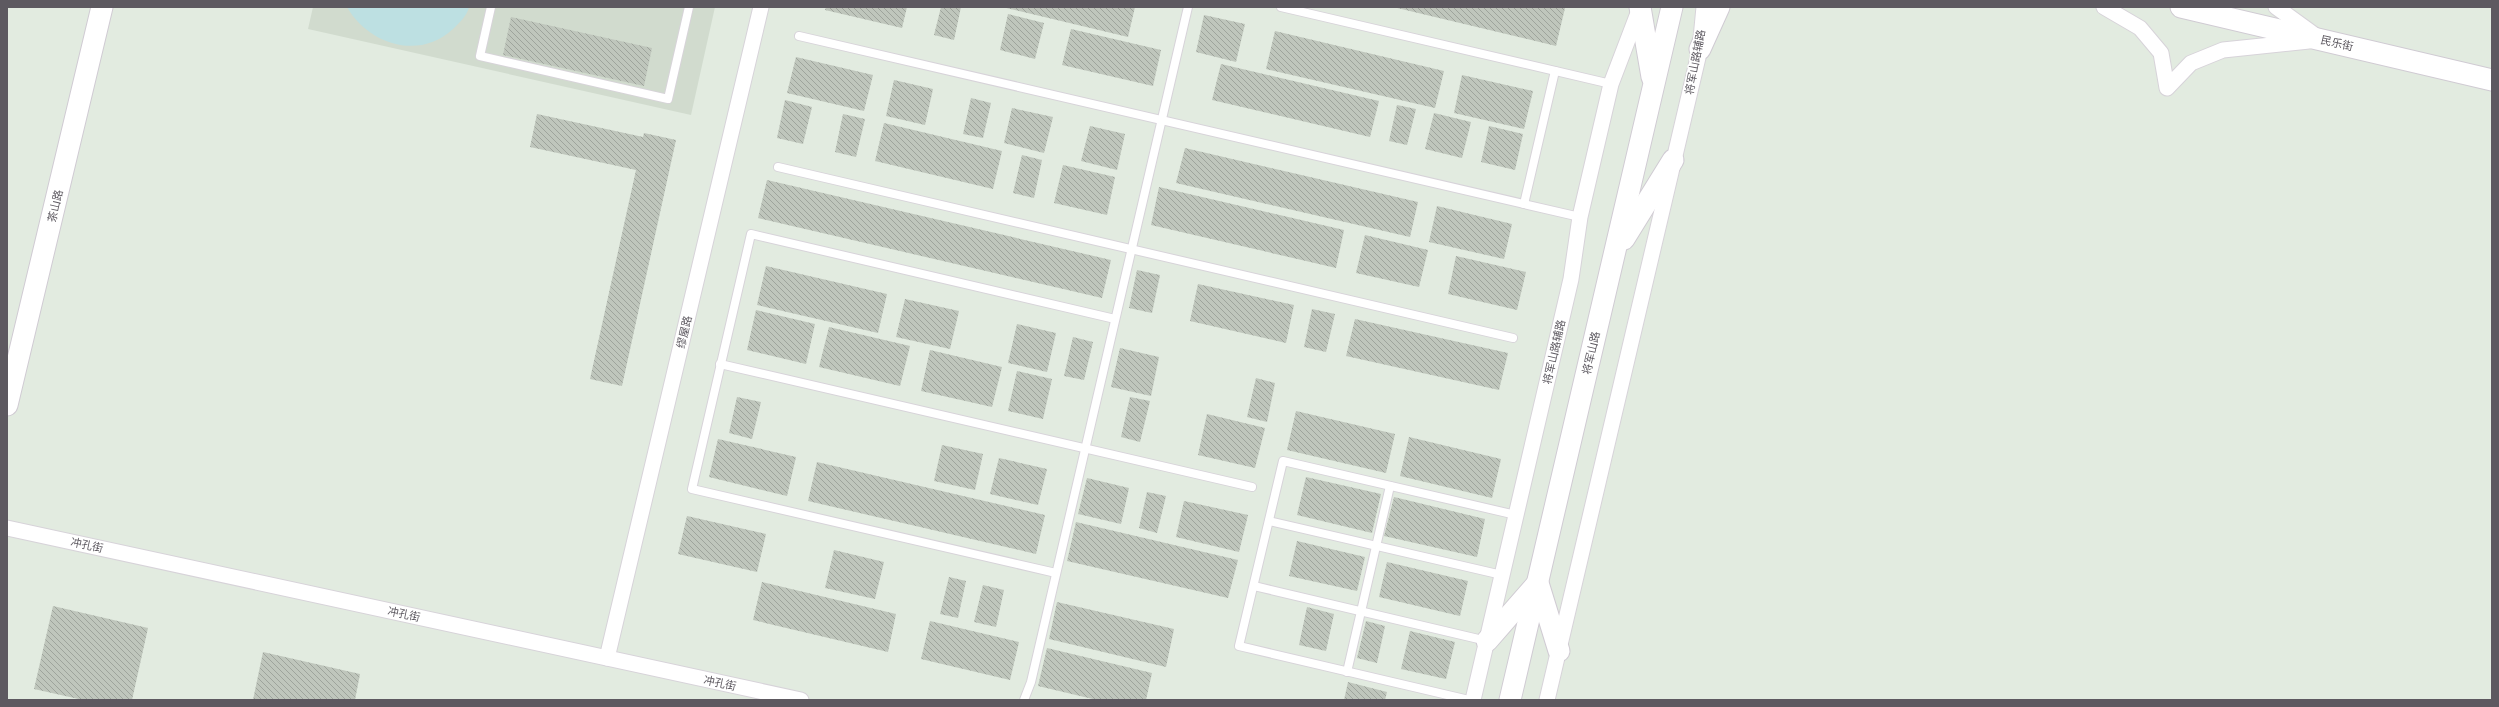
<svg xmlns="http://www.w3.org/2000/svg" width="2499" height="707" font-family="'PT Sans Narrow','Noto Sans SC',sans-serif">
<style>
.education{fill:#d1dbce}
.pitch{fill:#bde0e2}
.building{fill:url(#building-back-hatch)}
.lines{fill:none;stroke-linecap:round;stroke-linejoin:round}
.lane-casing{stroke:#d7d3d9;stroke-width:10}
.street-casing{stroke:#d7d3d9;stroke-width:17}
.secondary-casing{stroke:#d0cbd3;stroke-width:23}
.lane{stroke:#fff;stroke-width:8}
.street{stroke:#fff;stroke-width:15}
.secondary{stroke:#fff;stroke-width:21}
.labels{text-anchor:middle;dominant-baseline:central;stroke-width:3;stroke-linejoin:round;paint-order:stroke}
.street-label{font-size:11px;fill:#5d5960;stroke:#fff}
</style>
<defs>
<pattern id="building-back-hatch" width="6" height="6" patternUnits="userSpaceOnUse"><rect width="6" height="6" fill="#bfc6bc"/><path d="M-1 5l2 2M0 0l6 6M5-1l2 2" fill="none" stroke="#9ea49c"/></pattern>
</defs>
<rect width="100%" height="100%" fill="#e2ebe0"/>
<!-- education -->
<polygon class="education" points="313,7 715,7 691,115 308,29"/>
<!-- pitch -->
<path class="pitch" d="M 347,7 L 469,7 C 467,16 459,23 453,29 C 419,61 368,44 347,7 Z"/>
<!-- building -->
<g class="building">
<polygon points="826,7 907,7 902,28 825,10"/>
<polygon points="941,7 961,7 954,40 934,35"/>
<polygon points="1002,7 1135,7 1128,37"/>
<polygon points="1393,7 1559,7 1565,8 1556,46"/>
<polygon points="1008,14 1044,23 1035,59 1000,50"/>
<polygon points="1204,15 1245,24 1236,62 1196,52"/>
<polygon points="511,17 652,48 644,86 503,55"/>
<polygon points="1071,29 1161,50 1153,86 1062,65"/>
<polygon points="1275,31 1444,71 1435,108 1266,69"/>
<polygon points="796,57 873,75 864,111 787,93"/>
<polygon points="1221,64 1379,101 1370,137 1212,100"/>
<polygon points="1462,75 1533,91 1524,129 1454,113"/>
<polygon points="894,80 933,89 925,125 886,116"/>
<polygon points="971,98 991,103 983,138 963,134"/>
<polygon points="785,100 812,107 803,144 777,138"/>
<polygon points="1397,105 1416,109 1407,145 1389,141"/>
<polygon points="1012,108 1053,117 1044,153 1004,143"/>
<polygon points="1434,113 1471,122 1462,158 1425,149"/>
<polygon points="537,114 643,137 644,133 676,140 622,386 590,379 636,170 530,147"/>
<polygon points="843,114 865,119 856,157 835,152"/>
<polygon points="884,123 1002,151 993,189 875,161"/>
<polygon points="1090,126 1125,134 1117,170 1081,161"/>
<polygon points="1489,126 1523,134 1515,170 1481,162"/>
<polygon points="1185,148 1418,202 1410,237 1176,183"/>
<polygon points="1022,155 1042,160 1034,198 1013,193"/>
<polygon points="1063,165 1115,177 1107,215 1054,203"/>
<polygon points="767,180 1111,260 1102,298 758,218"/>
<polygon points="1159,187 1344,230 1336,268 1151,225"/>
<polygon points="1437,206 1512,224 1504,259 1429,242"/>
<polygon points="1365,235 1428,250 1419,287 1356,273"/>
<polygon points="1456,256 1526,272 1517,310 1448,294"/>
<polygon points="766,266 887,294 878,333 757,305"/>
<polygon points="1137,270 1160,275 1152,313 1129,308"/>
<polygon points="1198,284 1294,305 1286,343 1190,321"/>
<polygon points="905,299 959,311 950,349 896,337"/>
<polygon points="1312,309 1335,314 1326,352 1304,347"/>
<polygon points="756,310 815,324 806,364 747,350"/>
<polygon points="1355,319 1508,353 1499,390 1346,356"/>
<polygon points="1017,324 1056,333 1047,372 1008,363"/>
<polygon points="829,327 910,346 900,386 819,367"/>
<polygon points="1073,337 1093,342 1084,380 1064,376"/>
<polygon points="1120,348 1159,357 1151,396 1111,387"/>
<polygon points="930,350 1002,367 992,407 921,391"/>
<polygon points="1017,371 1052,379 1043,419 1008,411"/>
<polygon points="1256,378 1275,383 1267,422 1247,417"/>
<polygon points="737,397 761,402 752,439 729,433"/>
<polygon points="1130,397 1150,401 1140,442 1121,437"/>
<polygon points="1296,411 1395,434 1386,473 1287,450"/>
<polygon points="1207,414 1265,428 1255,468 1198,455"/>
<polygon points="1409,437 1501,459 1492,498 1400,476"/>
<polygon points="718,439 796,457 787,496 709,477"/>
<polygon points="942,445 983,454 975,490 934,481"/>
<polygon points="999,458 1047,469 1038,505 990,494"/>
<polygon points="817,462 1045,515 1036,554 808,501"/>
<polygon points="1306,477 1381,494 1372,533 1297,515"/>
<polygon points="1087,478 1129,488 1121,524 1078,514"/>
<polygon points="1147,492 1166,496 1157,533 1139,528"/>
<polygon points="1394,497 1485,519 1477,557 1384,536"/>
<polygon points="1184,501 1248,515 1239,552 1176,537"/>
<polygon points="687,516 766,534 757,572 678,554"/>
<polygon points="1076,522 1238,560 1228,598 1067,561"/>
<polygon points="1297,541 1365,557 1357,591 1289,576"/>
<polygon points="834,550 884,562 875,599 825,588"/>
<polygon points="1387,562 1468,581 1460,616 1379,597"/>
<polygon points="949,577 966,581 958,618 940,614"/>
<polygon points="762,582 896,614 888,652 753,620"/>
<polygon points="983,585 1004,590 996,627 974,622"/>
<polygon points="1057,602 1174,629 1166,667 1049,639"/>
<polygon points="53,606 148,628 132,700 83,700 34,689"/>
<polygon points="1307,607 1334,614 1326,651 1299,645"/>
<polygon points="930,621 1019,642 1010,680 921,659"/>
<polygon points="1366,621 1385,626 1377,663 1357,658"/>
<polygon points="1410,631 1455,642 1446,679 1401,669"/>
<polygon points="1047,648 1152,673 1146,700 1097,700 1038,686"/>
<polygon points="263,652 360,674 355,700 253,700"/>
<polygon points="1348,682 1387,692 1385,700 1344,700"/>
</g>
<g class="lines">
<!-- lane casing -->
<g class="lane-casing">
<g id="lane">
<polyline points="491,7 480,56 668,99 689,7"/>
<polyline points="1281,7 1611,84"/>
<polyline points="799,36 1580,217"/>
<polyline points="778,167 1513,338"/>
<polyline points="1524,204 1555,71"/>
<polyline points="720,364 1252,487"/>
<polyline points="1269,521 1502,575"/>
<polyline points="1056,573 692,489 751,234 1115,319"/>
<polyline points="1254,586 1487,641"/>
<polyline points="1347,672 1390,486"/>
<polyline points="1024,700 1031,682 1188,7"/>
<polyline points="1469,700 1239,646 1283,461 1516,515"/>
</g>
</g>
<!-- street casing -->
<g class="street-casing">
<g id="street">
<polyline points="2104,7 2140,28 2161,53 2167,88 2191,63 2223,50 2309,41"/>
<polyline points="2276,7 2316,36"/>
<polyline points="7,528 801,700"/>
<polyline points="607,658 761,7"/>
<polyline points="1473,700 1571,279 1580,217 1611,84 1640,8"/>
<polyline points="1547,700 1700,49 1704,7"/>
</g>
</g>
<!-- secondary casing -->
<g class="secondary-casing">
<g id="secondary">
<polyline points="1640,7 1652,77"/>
<polyline points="2181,7 2492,80"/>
<polyline points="1700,49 1719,7"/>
<polyline points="1624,239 1673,160"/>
<polyline points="7,405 102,7"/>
<polyline points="1538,583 1559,651"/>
<polyline points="1487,641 1536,585"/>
<polyline points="1510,700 1672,7"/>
</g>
</g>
<!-- lane -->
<use href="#lane" class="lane"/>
<!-- street -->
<use href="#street" class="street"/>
<!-- secondary -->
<use href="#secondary" class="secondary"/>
</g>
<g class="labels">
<!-- street labels -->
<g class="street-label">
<text transform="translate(2337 43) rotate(13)">民乐街</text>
<text transform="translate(1695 62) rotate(-79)">将军山路辅路</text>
<text transform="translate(55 206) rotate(-77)">茶山路</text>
<text transform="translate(684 332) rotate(-77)">缪屋路</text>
<text transform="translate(1554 352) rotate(-77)">将军山路辅路</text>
<text transform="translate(1591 353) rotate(-77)">将军山路</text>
<text transform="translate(87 545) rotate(12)">冲孔街</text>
<text transform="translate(404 614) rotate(12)">冲孔街</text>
<text transform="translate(720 683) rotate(12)">冲孔街</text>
</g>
</g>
<!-- border -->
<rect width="2499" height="707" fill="none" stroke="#5d5960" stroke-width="16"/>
</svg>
